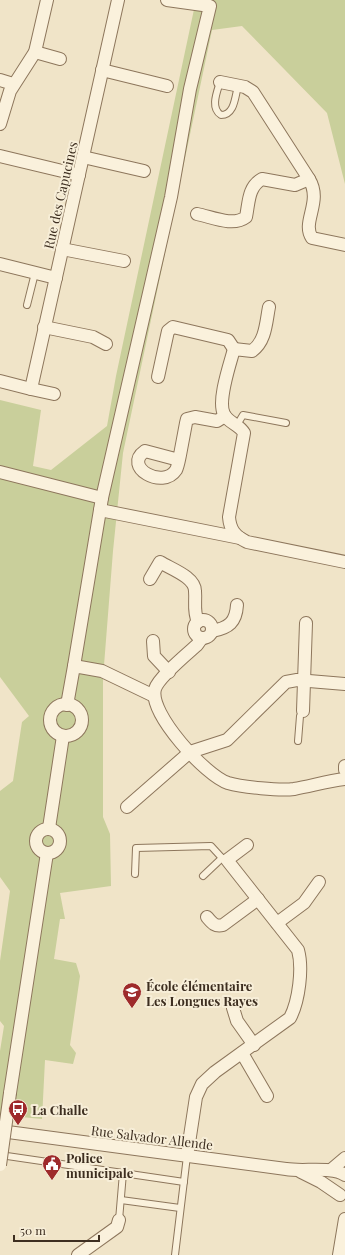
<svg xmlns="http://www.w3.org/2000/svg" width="345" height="1255" font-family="'Playfair Display',serif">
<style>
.green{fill:#c9cf9b}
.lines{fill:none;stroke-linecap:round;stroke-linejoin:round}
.lane-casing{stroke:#8d765c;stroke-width:8}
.street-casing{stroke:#8d765c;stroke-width:14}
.lane{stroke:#faf1dc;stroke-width:6}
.street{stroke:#faf1dc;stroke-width:12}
.street-bridge-casing{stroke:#8d765c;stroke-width:14;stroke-linecap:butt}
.street-bridge{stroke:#faf1dc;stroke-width:12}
.labels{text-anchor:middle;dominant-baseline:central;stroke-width:4;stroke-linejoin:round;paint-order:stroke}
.street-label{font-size:13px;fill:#3d2e20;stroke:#f7eed8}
.poi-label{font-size:13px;font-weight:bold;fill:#3d2e20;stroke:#f7eed8;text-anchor:start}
</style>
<rect width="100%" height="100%" fill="#f0e4c8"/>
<!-- green -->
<polygon class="green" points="196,0 345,0 345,184 327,113 242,26 212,30 123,453 113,551 103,678 103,817 110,834 111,886 60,893 65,919 60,919 54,959 76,963 80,976 70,1045 76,1053 73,1064 45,1060 42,1119 0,1115 0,1051 4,1026 0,1021 0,961 10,891 0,877 0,791 13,781 22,722 29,716 0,677 0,400 41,410 33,466 51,470 107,426 116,376"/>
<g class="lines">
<!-- lane casing -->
<g class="lane-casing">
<g id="lane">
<path d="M 220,82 C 217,92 210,108 221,115 C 235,115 235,96 238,86"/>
<polyline points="27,305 35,273"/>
<polyline points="237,425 243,415 286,423"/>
<polyline points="298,741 300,716 303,711"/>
<polyline points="135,874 136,848 211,846 222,858 227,860"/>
<polyline points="203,876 222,858"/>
<polyline points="0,1155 123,1173"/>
<polyline points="121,1200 180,1208"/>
<polyline points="119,1220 123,1173 184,1182"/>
<polyline points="175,1255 187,1156"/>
</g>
</g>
<!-- street casing -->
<g class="street-casing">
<g id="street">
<polyline points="35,52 60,59"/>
<polyline points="102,70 167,86"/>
<polyline points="0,80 13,84"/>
<path d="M 220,82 L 245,87 L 253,92 L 309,179 C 323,202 301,222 312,238 L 345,245"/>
<polyline points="0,124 10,91 35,52 47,0"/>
<polyline points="0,156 79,175"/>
<polyline points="83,157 144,171"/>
<path d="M 197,214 C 212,217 233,227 246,217 C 249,202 248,187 262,179 L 295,185 L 309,179"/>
<polyline points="62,249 124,261"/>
<polyline points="0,264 56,278"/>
<path d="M 269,307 C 266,322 266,341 252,351 L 234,349 C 230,364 217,401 224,414 C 228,423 239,424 244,433 L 229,517 C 230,530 235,536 247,542 L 345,562"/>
<polyline points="44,327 93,337 106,344"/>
<polyline points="158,377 168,331 173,327 228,340 234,349"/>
<polyline points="0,381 31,389 118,0"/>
<polyline points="31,389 54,394"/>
<path d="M 179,460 L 145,451 C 122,467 163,490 176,470 C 178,466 179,460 180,455 L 186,423 L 187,419 L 195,417 L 217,421 L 225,416"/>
<polyline points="0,472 102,498"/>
<polyline points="100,510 240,538"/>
<path d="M 150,579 L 160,562 C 171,569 195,577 195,591 C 196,603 193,611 198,622"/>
<circle cx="203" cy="629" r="9"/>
<path d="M 212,631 C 229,628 236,622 237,605"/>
<path d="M 202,638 L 197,645 C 187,654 158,678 155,689 C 148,713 206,776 228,783 C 242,787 280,791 294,789 C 311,786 328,781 345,779"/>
<polyline points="153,641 154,656 169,672"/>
<polyline points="74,666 102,498 171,197 190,89 210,6 167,0"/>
<circle cx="66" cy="720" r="16"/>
<polyline points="67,705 74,666 102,671 154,696"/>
<polyline points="303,711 306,623"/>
<polyline points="345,766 345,770"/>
<polyline points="127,807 190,752 227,740 286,682 297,680 345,684"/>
<polyline points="49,828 63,736"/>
<circle cx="48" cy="841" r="12"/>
<path d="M 207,917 C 212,923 215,927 223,925 L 258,899"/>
<polyline points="277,923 304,903 319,882"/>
<polyline points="233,1008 237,1021 254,1045"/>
<polyline points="242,1053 267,1096"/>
<polyline points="10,1093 47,853"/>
<path d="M 0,1131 C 95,1144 191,1156 286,1169 C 303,1172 332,1166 345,1175"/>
<path d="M 187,1156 L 196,1097 L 202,1084 L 215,1072 L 290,1018 C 299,1001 303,968 298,950 L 227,860 L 247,845"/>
<polyline points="332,1169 345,1158"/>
<polyline points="301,1172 321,1182 340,1195"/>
<polyline points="78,1255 117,1227 119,1220"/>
<polyline points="339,1255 345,1219"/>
</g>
</g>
<!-- lane -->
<use href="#lane" class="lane"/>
<!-- street -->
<use href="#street" class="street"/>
<!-- street-bridge casing -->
<g class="street-bridge-casing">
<polyline id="street-bridge" points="0,1165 10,1093"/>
</g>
<!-- street-bridge -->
<use href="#street-bridge" class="street-bridge"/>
</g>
<!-- icons -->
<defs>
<g id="school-pin" transform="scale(1)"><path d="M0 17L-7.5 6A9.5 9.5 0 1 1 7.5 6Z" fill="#9e2a2b" stroke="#f7eed8"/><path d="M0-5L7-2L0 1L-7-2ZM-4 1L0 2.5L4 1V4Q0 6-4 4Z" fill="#fff"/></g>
<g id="bus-pin" transform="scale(1)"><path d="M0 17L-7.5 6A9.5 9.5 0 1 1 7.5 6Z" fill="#9e2a2b" stroke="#f7eed8"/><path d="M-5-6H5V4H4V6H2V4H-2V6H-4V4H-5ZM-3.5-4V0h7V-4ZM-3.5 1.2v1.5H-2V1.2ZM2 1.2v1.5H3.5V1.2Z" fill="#fff"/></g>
<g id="civic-pin" transform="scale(1)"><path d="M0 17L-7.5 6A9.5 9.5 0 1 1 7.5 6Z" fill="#9e2a2b" stroke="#f7eed8"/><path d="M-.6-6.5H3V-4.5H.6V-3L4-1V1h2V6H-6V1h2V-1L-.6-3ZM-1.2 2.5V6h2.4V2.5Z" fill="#fff"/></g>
</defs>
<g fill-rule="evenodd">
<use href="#school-pin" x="132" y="992"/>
<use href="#bus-pin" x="18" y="1109"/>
<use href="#civic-pin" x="52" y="1164"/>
</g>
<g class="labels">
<!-- street labels -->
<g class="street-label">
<text transform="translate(60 195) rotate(-77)">Rue des Capucines</text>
<text transform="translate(152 1137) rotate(7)">Rue Salvador Allende</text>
</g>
<!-- poi labels -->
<g class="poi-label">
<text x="146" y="985">École élémentaire<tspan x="146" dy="15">Les Longues Rayes</tspan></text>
<text x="32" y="1109">La Challe</text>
<text x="66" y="1157">Police<tspan x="66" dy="15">municipale</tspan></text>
</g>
</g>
<!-- scale -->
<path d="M14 1235v6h85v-6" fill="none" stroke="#3d2e20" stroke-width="2"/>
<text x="20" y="1235" font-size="12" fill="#3d2e20" stroke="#f7eed8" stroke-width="3" paint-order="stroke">50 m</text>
</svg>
